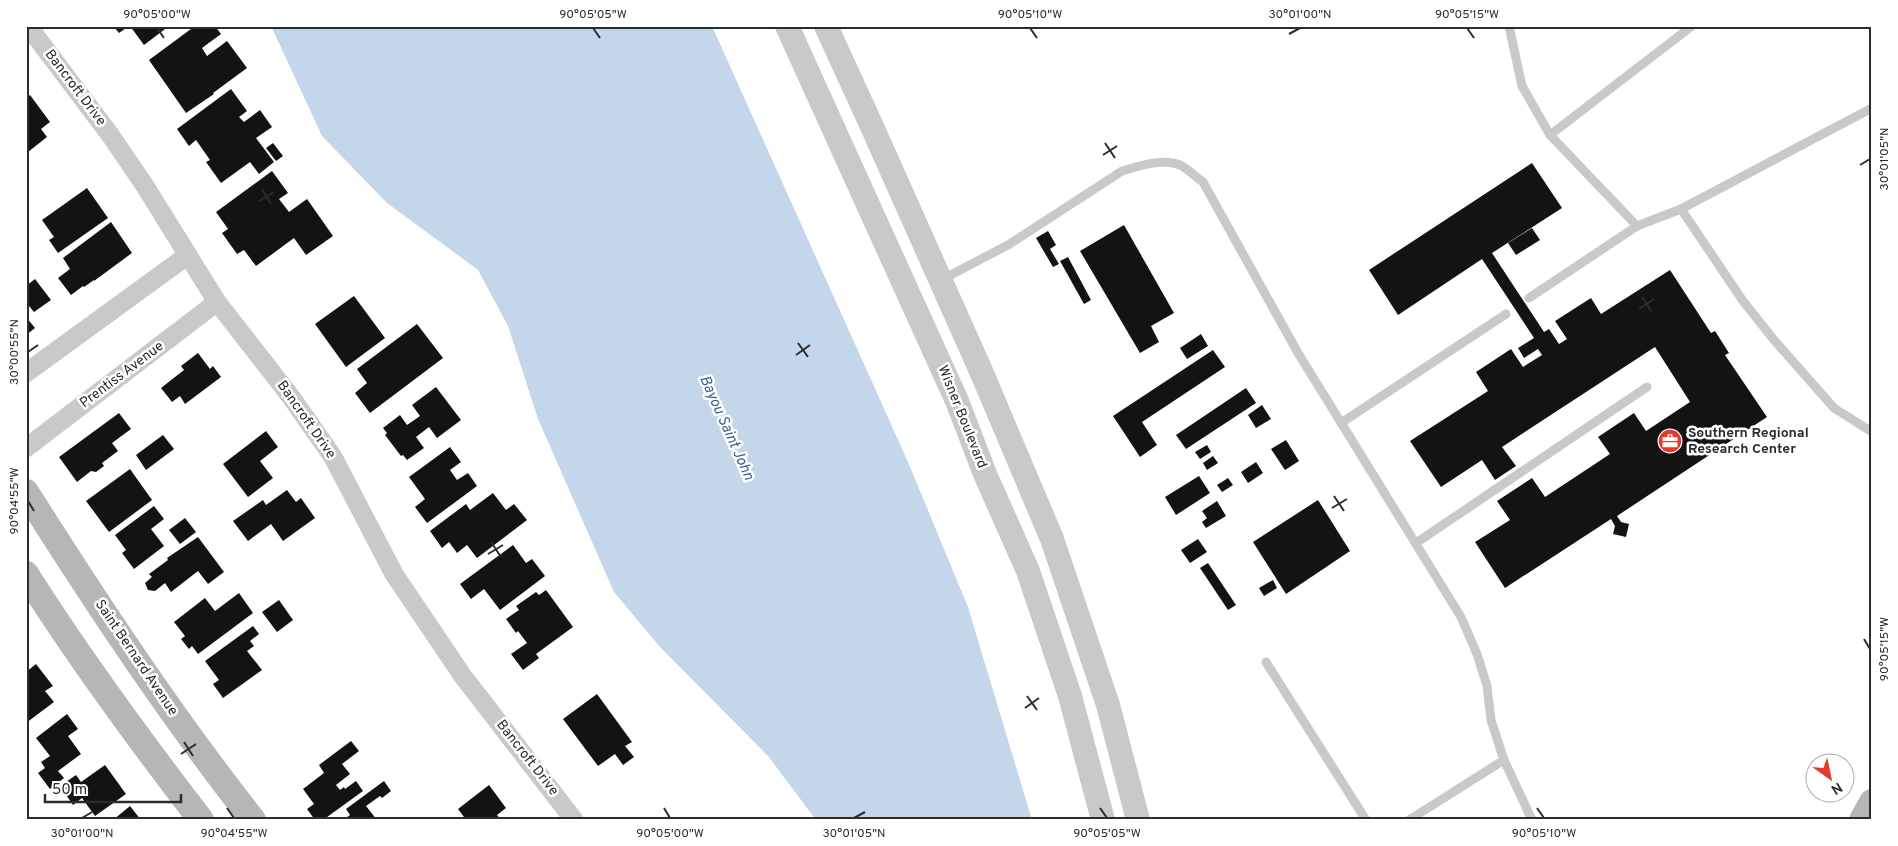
<svg xmlns="http://www.w3.org/2000/svg" width="1898" height="846" font-family="Overpass,sans-serif">
<style>
.water{fill:#c4d6ea}
.building{fill:#131313}
.lines{fill:none;stroke-linecap:round;stroke-linejoin:round}
.service{stroke:#c9c9c9;stroke-width:9}
.minor{stroke:#c9c9c9;stroke-width:19}
.tertiary{stroke:#c9c9c9;stroke-width:24}
.secondary{stroke:#b6b6b6;stroke-width:26}
.ticks{fill:none;stroke:#2c2c2c;stroke-width:2}
.labels{text-anchor:middle;dominant-baseline:central;stroke-width:5;stroke-linejoin:round;paint-order:stroke}
.street-label{font-size:14px;fill:#2c2c2c;stroke:#fff}
.poi-label{font-size:14px;font-weight:bold;fill:#2c2c2c;stroke:#fff;text-anchor:start}
.water-label{font-size:15px;font-style:italic;fill:#3b618c;stroke:#fff}
.neatline{fill:none;stroke:#2c2c2c;stroke-width:2}
.ticks-label{font-size:12px;text-anchor:middle;fill:#2c2c2c}
</style>
<rect width="100%" height="100%" fill="#fff"/>
<!-- water -->
<polygon class="water" points="271,26 712,26 908,462 968,607 1032,820 816,820 768,756 660,647 614,592 538,419 508,326 478,270 387,203 322,136"/>
<!-- building -->
<g class="building">
<polygon points="113,26 129,26 119,33"/>
<polygon points="130,26 169,26 144,45"/>
<polygon points="195,26 215,26 221,34 202,48 207,56 227,41 247,68 213,93 214,94 186,113 149,60"/>
<polygon points="231,89 247,111 239,117 244,122 260,110 272,127 256,138 274,162 259,174 250,162 221,183 206,162 210,160 196,140 189,146 177,129"/>
<polygon points="30,95 50,122 41,129 47,137 28,152 26,149 26,98"/>
<polygon points="273,143 283,156 276,161 266,148"/>
<polygon points="1532,163 1562,208 1492,253 1544,332 1549,329 1559,344 1567,339 1555,321 1591,298 1601,314 1670,270 1711,333 1715,331 1729,353 1725,355 1767,417 1617,516 1621,522 1629,524 1626,537 1613,534 1615,526 1611,519 1505,588 1475,542 1510,520 1497,501 1532,478 1545,497 1610,454 1598,437 1634,413 1646,431 1690,402 1655,347 1502,447 1516,466 1495,480 1482,460 1441,487 1410,441 1488,391 1476,372 1511,349 1523,367 1542,355 1538,349 1524,358 1518,348 1534,338 1482,259 1398,315 1369,270"/>
<polygon points="272,171 288,193 279,199 289,212 307,199 333,236 306,255 294,238 256,266 244,250 237,254 222,233 228,229 216,212"/>
<polygon points="87,188 108,218 58,253 49,240 54,237 42,220"/>
<polygon points="111,222 132,253 94,281 94,280 84,287 83,286 71,295 58,278 70,269 63,258"/>
<polygon points="1124,225 1174,313 1151,326 1159,342 1140,353 1080,251"/>
<polygon points="1532,228 1540,240 1516,255 1508,243"/>
<polygon points="1048,231 1056,245 1050,249 1059,264 1053,267 1036,238"/>
<polygon points="1068,257 1091,300 1084,304 1060,261"/>
<polygon points="35,279 51,300 34,312 29,306 26,308 26,286"/>
<polygon points="354,296 385,338 346,367 315,324"/>
<polygon points="26,317 35,328 26,335"/>
<polygon points="417,324 443,358 370,413 355,393 367,383 357,369"/>
<polygon points="1201,334 1208,346 1187,359 1180,348"/>
<polygon points="1213,350 1225,367 1142,422 1157,445 1140,457 1113,416"/>
<polygon points="198,353 210,369 213,366 221,377 185,404 180,396 172,402 161,388 184,370 181,366"/>
<polygon points="436,387 461,420 437,438 429,427 416,437 424,448 407,460 403,455 401,456 385,435 387,433 383,428 400,415 407,425 420,416 412,405"/>
<polygon points="1246,388 1256,403 1186,449 1176,435"/>
<polygon points="1262,405 1271,419 1256,428 1248,415"/>
<polygon points="119,413 131,429 112,443 118,451 102,463 104,466 96,472 91,471 77,482 59,457"/>
<polygon points="266,431 278,447 260,461 273,478 248,497 223,464"/>
<polygon points="163,435 174,449 146,470 136,455"/>
<polygon points="1286,440 1299,461 1285,470 1271,449"/>
<polygon points="1207,445 1211,452 1200,459 1195,452"/>
<polygon points="450,447 461,462 450,470 457,480 468,473 477,486 427,523 415,507 425,499 409,477"/>
<polygon points="1213,456 1218,463 1207,470 1203,463"/>
<polygon points="1256,462 1263,473 1248,483 1241,472"/>
<polygon points="130,469 152,500 109,532 86,501"/>
<polygon points="1199,476 1210,493 1176,515 1165,497"/>
<polygon points="1228,478 1233,485 1222,492 1217,485"/>
<polygon points="287,490 296,502 301,498 315,518 283,541 271,524 248,541 233,521 263,500 266,505"/>
<polygon points="493,493 506,510 514,504 527,520 477,558 467,545 457,553 449,542 442,548 430,531 466,504 470,510"/>
<polygon points="1318,500 1350,551 1286,594 1253,542"/>
<polygon points="1217,501 1226,516 1206,528 1202,522 1207,518 1202,511"/>
<polygon points="154,506 164,519 151,529 164,546 134,569 122,553 126,550 115,535"/>
<polygon points="185,518 196,532 180,544 169,530"/>
<polygon points="198,537 224,572 208,584 198,571 171,592 165,583 155,591 148,590 145,583 152,577 149,574 168,560 167,558"/>
<polygon points="1198,539 1207,552 1190,563 1181,550"/>
<polygon points="513,545 526,563 532,559 545,576 500,610 484,589 471,599 460,584"/>
<polygon points="1208,563 1236,605 1228,610 1200,568"/>
<polygon points="1273,580 1277,588 1264,596 1259,588"/>
<polygon points="546,590 573,627 536,654 539,658 523,670 511,654 527,643 518,631 516,633 506,619 519,610 516,606 536,592 539,595"/>
<polygon points="239,593 253,613 198,654 192,646 189,649 181,639 185,636 174,622 205,598 215,611"/>
<polygon points="279,600 293,620 277,632 262,612"/>
<polygon points="253,626 259,634 250,641 254,646 247,651 262,670 223,698 213,684 219,680 205,661"/>
<polygon points="36,664 53,686 45,691 54,702 26,723 26,672"/>
<polygon points="597,694 632,742 625,746 634,757 623,765 615,754 598,766 563,719"/>
<polygon points="67,714 78,729 68,736 81,754 58,771 64,778 50,789 38,773 45,768 41,762 50,756 36,738"/>
<polygon points="351,741 359,751 342,764 350,774 336,785 340,790 344,787 345,789 356,781 363,791 323,820 315,820 307,809 314,804 303,789 324,773 319,765"/>
<polygon points="105,765 126,794 95,816 82,798 73,805 60,786 76,775 81,782"/>
<polygon points="384,781 391,791 382,798 380,796 366,806 377,820 343,820 350,815 346,809"/>
<polygon points="489,785 506,808 497,815 501,820 461,820 464,817 458,809"/>
<polygon points="130,806 141,820 113,820"/>
</g>
<g class="lines">
<!-- service -->
<g class="service">
<polyline points="1509,26 1522,86 1550,135"/>
<polyline points="1692,26 1550,135 1637,226 1681,209 1743,301 1774,340 1834,408 1872,432"/>
<polyline points="1681,209 1872,108"/>
<path d="M 941,280 L 1008,245 L 1122,171 C 1139,166 1163,158 1180,165 C 1188,169 1196,177 1203,182 L 1298,353 L 1461,617 L 1477,654 L 1487,686 L 1491,720 L 1504,760 L 1409,820"/>
<polyline points="1529,298 1637,226"/>
<polyline points="1341,423 1506,314"/>
<polyline points="1416,543 1647,387"/>
<polyline points="1266,662 1366,820"/>
<polyline points="1504,760 1532,820"/>
</g>
<!-- minor -->
<g class="minor">
<polyline points="28,26 111,136 145,186 217,302 291,397 333,457 394,574 462,675 574,820"/>
<polyline points="26,373 188,255"/>
<polyline points="26,448 217,302"/>
</g>
<!-- tertiary -->
<g class="tertiary">
<polyline points="787,26 957,401 985,474 1028,571 1070,696 1103,820"/>
<polyline points="826,26 874,131 981,371 1052,539 1108,705 1138,820"/>
</g>
<!-- secondary -->
<g class="secondary">
<path d="M 26,492 C 97,604 171,716 253,820"/>
<path d="M 26,574 C 79,658 141,742 201,820"/>
<polyline points="1862,820 1872,802"/>
</g>
</g>
<!-- ticks -->
<path class="ticks" d="M 157,28 L 164,38M 593,28 L 600,38M 1030,28 L 1037,38M 1467,28 L 1474,38M 1289,34 L 1300,28M 1105,143 L 1115,158M 1103,155 L 1117,146M 1860,165 L 1870,159M 262,189 L 271,204M 259,201 L 274,192M 1642,297 L 1651,311M 1639,309 L 1654,299M 798,343 L 808,357M 28,352 L 38,345M 796,355 L 810,345M 1334,496 L 1344,511M 28,501 L 34,511M 1332,508 L 1347,499M 491,542 L 501,557M 488,554 L 503,545M 1864,639 L 1870,649M 1027,696 L 1037,710M 1025,708 L 1039,698M 184,742 L 193,756M 181,754 L 196,744M 227,808 L 234,818M 664,808 L 670,818M 1100,808 L 1107,818M 1537,808 L 1544,818M 82,818 L 92,812M 854,818 L 865,812"/>
<!-- icons -->
<defs>
<g id="office-disc" transform="scale(1.25)"><circle r="9.5" fill="#e4392c" stroke="#fff"/><path d="M-6-3h4V-5.5h4V-3h4V5H-6ZM-1-4.5V-3h2v-1.5ZM-6 0V1H6V0Z" fill="#fff"/></g>
</defs>
<g fill-rule="evenodd">
<use href="#office-disc" x="1670" y="441"/>
</g>
<g class="labels">
<!-- street labels -->
<g class="street-label">
<text transform="translate(75 88) rotate(53)">Bancroft Drive</text>
<text transform="translate(122 375) rotate(-37)">Prentiss Avenue</text>
<text transform="translate(962 417) rotate(68)">Wisner Boulevard</text>
<text transform="translate(306 420) rotate(55)">Bancroft Drive</text>
<text transform="translate(136 658) rotate(56)">Saint Bernard Avenue</text>
<text transform="translate(527 758) rotate(52)">Bancroft Drive</text>
</g>
<!-- poi labels -->
<g class="poi-label">
<text x="1688" y="433">Southern Regional<tspan x="1688" dy="16">Research Center</tspan></text>
</g>
<!-- water labels -->
<g class="water-label">
<text transform="translate(726 428) rotate(66)">Bayou Saint John</text>
</g>
</g>
<!-- border -->
<rect width="1898" height="846" fill="none" stroke="#ffffff" stroke-width="55"/>
<!-- north arrow -->
<g transform="translate(1830 778) rotate(147)"><circle r="24" fill="#ffffff" stroke="#ababab"/>
<path d="M0-4L9 19L0 12L-9 19Z" fill="#e4392c"/>
<text y="-8" font-size="14" font-weight="bold" text-anchor="middle" fill="#2c2c2c">N</text>
</g>
<!-- scale -->
<path d="M45 794v8h136v-8" fill="none" stroke="#2c2c2c" stroke-width="2.5"/>
<text x="52" y="794" font-size="15" fill="#2c2c2c" stroke="#ffffff" stroke-width="4" paint-order="stroke">50 m</text>
<rect x="28" y="28" width="1842" height="790" class="neatline"/>
<g class="ticks-label">
<text x="157" y="18">90°05'00"W</text>
<text x="593" y="18">90°05'05"W</text>
<text x="1030" y="18">90°05'10"W</text>
<text x="1300" y="18">30°01'00"N</text>
<text x="1467" y="18">90°05'15"W</text>
<text transform="translate(1884 159) rotate(-90)" y="4">30°01'05"N</text>
<text transform="translate(14 352) rotate(-90)" y="4">30°00'55"N</text>
<text transform="translate(14 501) rotate(-90)" y="4">90°04'55"W</text>
<text transform="translate(1884 649) rotate(-90)" y="4">90°05'15"W</text>
<text x="82" y="837">30°01'00"N</text>
<text x="234" y="837">90°04'55"W</text>
<text x="670" y="837">90°05'00"W</text>
<text x="854" y="837">30°01'05"N</text>
<text x="1107" y="837">90°05'05"W</text>
<text x="1544" y="837">90°05'10"W</text>
</g>
</svg>
